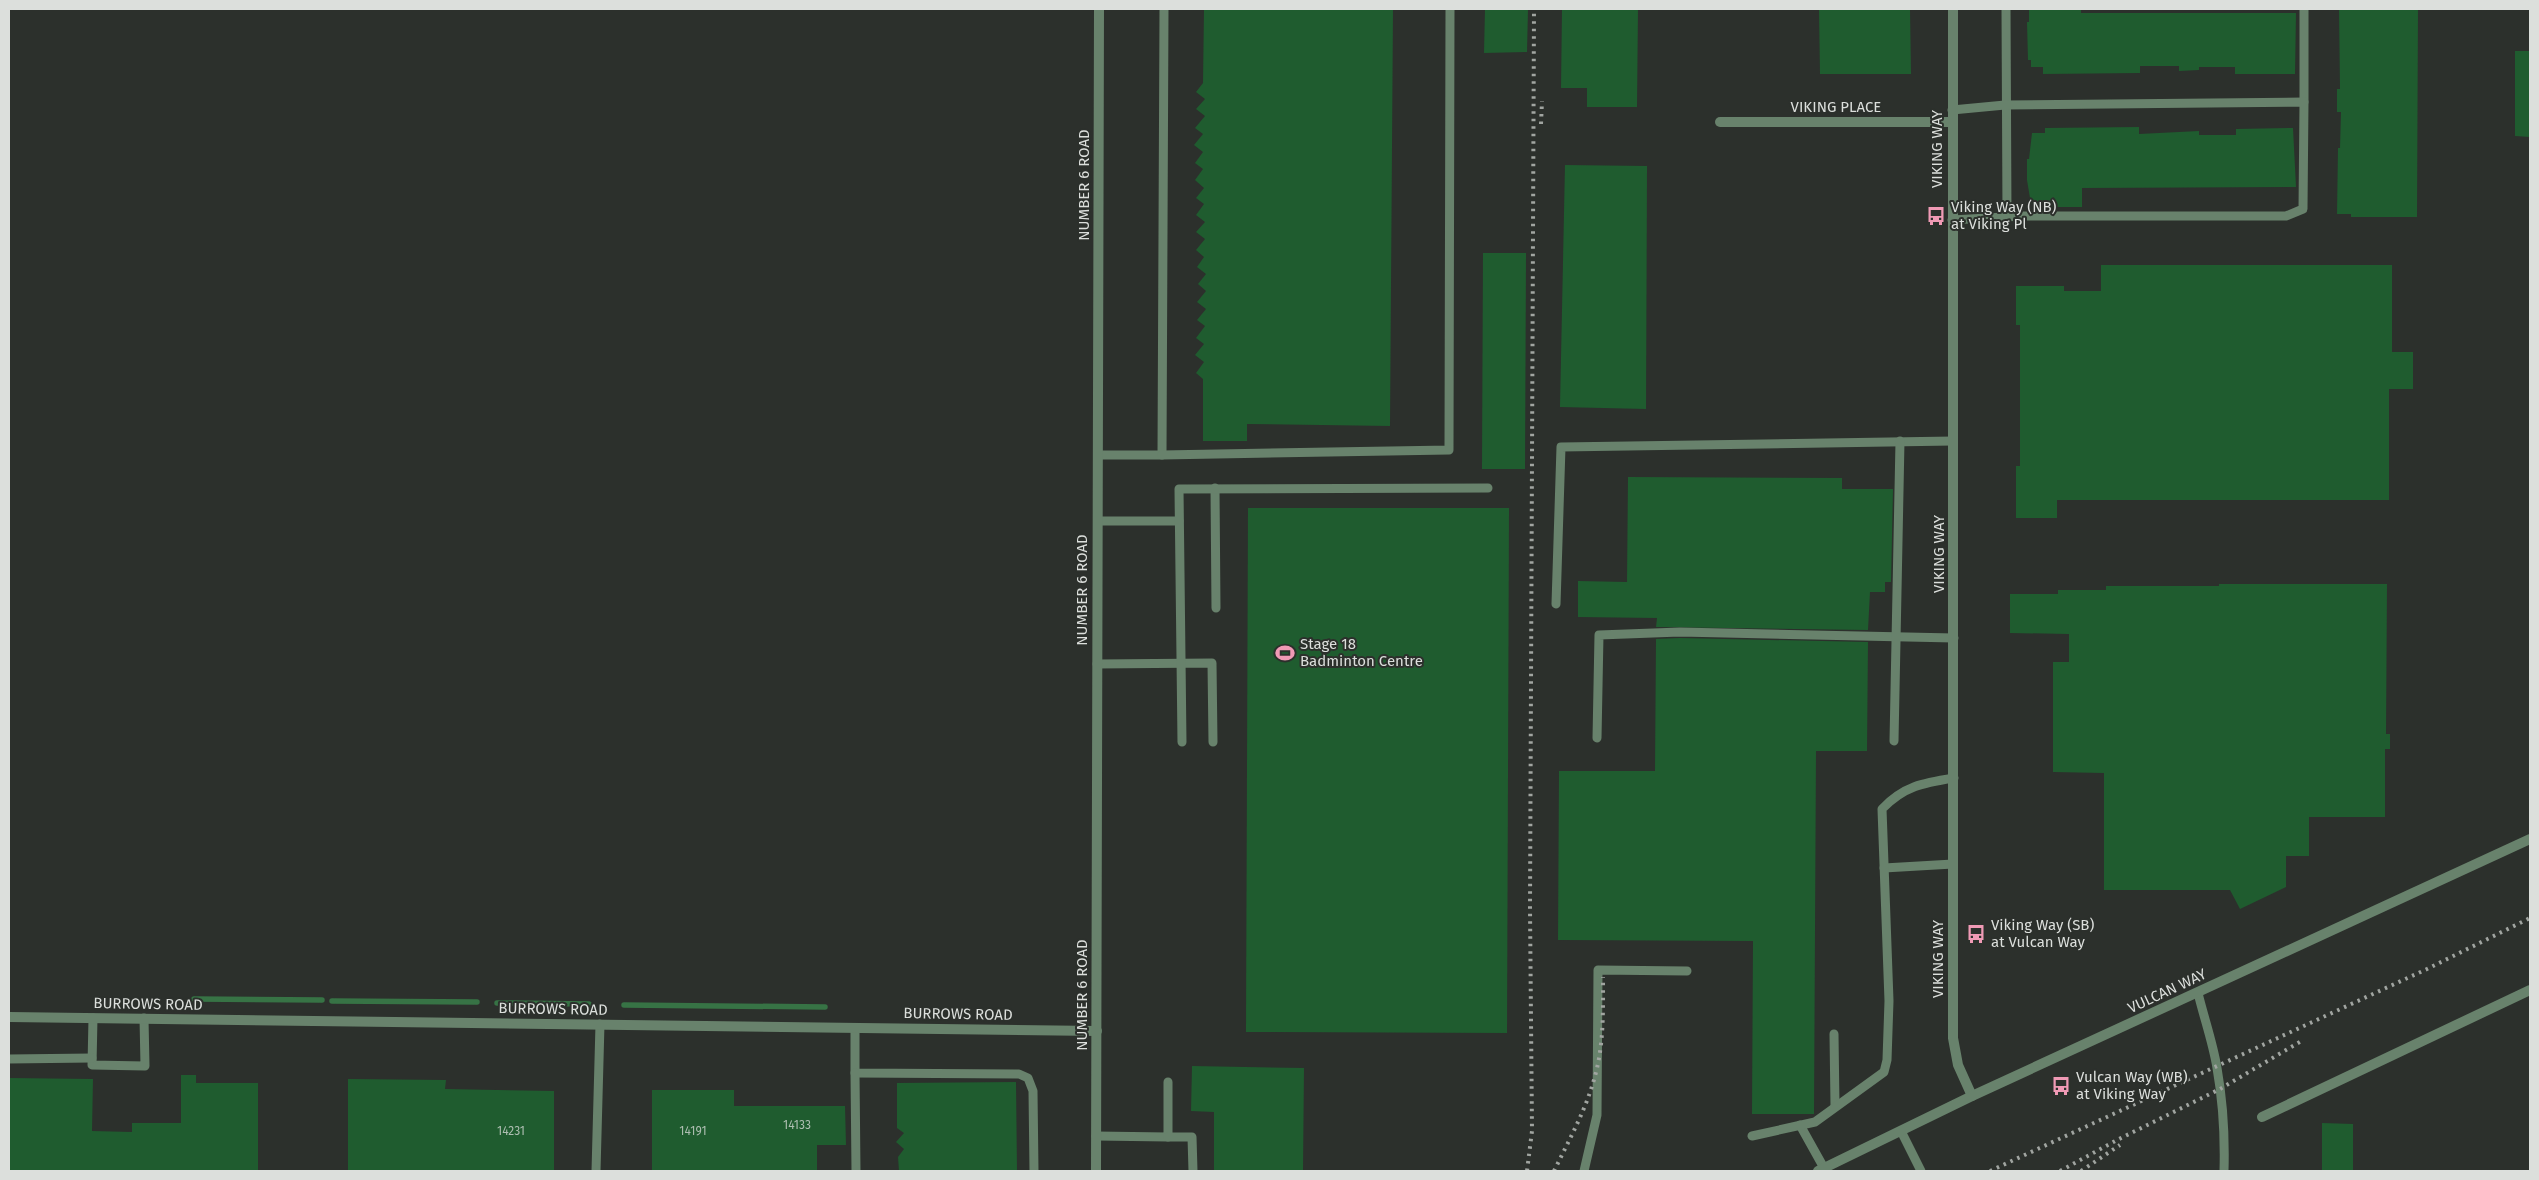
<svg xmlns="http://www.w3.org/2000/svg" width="2539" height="1180" font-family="'Fira Sans',sans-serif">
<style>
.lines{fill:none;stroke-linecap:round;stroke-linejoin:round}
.stream{stroke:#377345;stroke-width:5.5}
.building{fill:#1f5c2f}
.service{stroke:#68826c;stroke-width:9}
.minor{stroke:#68826c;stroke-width:10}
.tertiary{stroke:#68826c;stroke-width:10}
.rail{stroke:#a1a5a1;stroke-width:4;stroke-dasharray:2.5 5;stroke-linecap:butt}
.labels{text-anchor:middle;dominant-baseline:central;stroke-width:4;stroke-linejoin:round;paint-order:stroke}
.number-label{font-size:12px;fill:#adbeb1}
.street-label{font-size:15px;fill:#dcdfdc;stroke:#2c302c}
.poi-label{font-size:15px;fill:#dcdfdc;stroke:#2c302c;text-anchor:start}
</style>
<rect width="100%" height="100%" fill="#2c302c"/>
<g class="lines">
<!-- stream -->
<g class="stream">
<polyline points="194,999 322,1000"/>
<polyline points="332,1001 477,1002"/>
<polyline points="497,1003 589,1004"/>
<polyline points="624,1005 825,1007"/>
</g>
</g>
<!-- building -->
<g class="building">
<polygon points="1204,9 1393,9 1390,426 1247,424 1247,441 1203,441 1203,379 1196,373 1204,362 1195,355 1204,344 1196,338 1205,326 1197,320 1206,309 1197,302 1206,291 1198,284 1206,274 1197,267 1204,257 1196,250 1205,239 1196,232 1205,222 1196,215 1204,204 1196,198 1204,188 1195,180 1203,169 1195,163 1203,152 1194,145 1203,134 1195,128 1205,116 1196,109 1205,99 1196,92 1203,83"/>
<polygon points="1485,9 1528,9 1527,52 1484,53"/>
<polygon points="1562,9 1638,9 1637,107 1587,107 1587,88 1561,88"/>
<polygon points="1819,9 1910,9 1911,74 1820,74"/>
<polygon points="2029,9 2081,9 2081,13 2296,13 2295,74 2235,74 2235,67 2199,67 2199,70 2179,71 2179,66 2140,66 2140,73 2043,74 2043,67 2031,67 2031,60 2028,60 2027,22 2029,22"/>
<polygon points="2339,9 2418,9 2417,217 2351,217 2351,214 2337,214 2338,148 2340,148 2341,112 2337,112 2337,89 2340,89"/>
<polygon points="2515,51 2530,51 2530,137 2515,136"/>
<polygon points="2139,127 2139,134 2199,131 2199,135 2236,135 2236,129 2293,128 2296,187 2082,188 2082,207 2044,207 2044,204 2031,204 2027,180 2027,159 2029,159 2032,133 2045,133 2045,128"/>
<polygon points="1565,165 1647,166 1646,409 1560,407"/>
<polygon points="1483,253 1526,253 1525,469 1482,469"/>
<polygon points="2101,265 2392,265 2392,352 2413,352 2413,389 2389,389 2389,500 2057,500 2057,518 2016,518 2016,466 2020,466 2020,325 2016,325 2016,286 2064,286 2064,291 2101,291"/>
<polygon points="1628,477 1842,478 1842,489 1893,489 1891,582 1885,582 1885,592 1870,592 1868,630 1656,627 1657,618 1578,617 1578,581 1627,582"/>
<polygon points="1248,508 1509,508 1507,1033 1246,1032"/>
<polygon points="2219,584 2387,584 2386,734 2390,734 2390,749 2385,749 2385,817 2309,817 2309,856 2286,856 2286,887 2240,909 2230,890 2104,890 2104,773 2053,772 2053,662 2069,662 2069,634 2010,633 2010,594 2058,594 2058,590 2106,590 2106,586 2219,586"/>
<polygon points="1680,638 1868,642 1867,751 1816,751 1814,1114 1752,1114 1753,941 1558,940 1559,771 1655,771 1656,639"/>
<polygon points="1192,1066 1304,1068 1303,1171 1214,1171 1214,1112 1191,1111"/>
<polygon points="181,1075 196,1075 196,1083 258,1083 258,1171 9,1171 9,1078 93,1079 92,1131 132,1132 132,1123 181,1123"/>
<polygon points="348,1079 446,1080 445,1089 554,1091 554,1171 348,1171"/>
<polygon points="1016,1082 1017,1171 899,1171 898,1157 904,1149 896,1142 904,1133 897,1128 897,1083"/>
<polygon points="652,1090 734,1090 734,1106 845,1106 846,1145 817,1145 817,1171 652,1171"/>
<polygon points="2322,1123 2353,1124 2353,1171 2322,1171"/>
</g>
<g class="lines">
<!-- service -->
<g class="service">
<polyline points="2006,9 2007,217"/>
<polyline points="2304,9 2304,102"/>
<polyline points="1952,220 2023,216 2286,216 2303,209 2304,102 2005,105 1952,110"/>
<polyline points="1098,455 1162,455 1164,9"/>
<polyline points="1162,455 1449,450 1450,9"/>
<polyline points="1215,488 1216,608"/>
<polyline points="1098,521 1179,521"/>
<polyline points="1556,604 1561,447 1953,441"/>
<polyline points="1097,664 1212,663 1213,742"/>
<polyline points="1597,738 1599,635 1680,632 1954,638"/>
<polyline points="1894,741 1900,441"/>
<polyline points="1182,742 1179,489 1488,488"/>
<polyline points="1884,868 1953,864"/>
<path d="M 2198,993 C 2204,1018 2213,1043 2217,1068 C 2223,1102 2225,1136 2224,1171"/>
<polyline points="93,1018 92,1065 145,1066 144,1018"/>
<polyline points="855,1028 855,1073 1019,1074 1028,1078 1033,1091 1034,1171"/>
<polyline points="1834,1034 1835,1106"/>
<polyline points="9,1059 92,1058"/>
<polyline points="855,1073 856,1171"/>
<polyline points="1800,1125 1824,1168"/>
<polyline points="1901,1131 1921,1171"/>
<polyline points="1096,1136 1168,1137 1168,1082"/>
<path d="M 1752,1136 L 1815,1122 L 1884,1072 L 1887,1060 L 1889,1001 L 1882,809 C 1904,786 1923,783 1954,778"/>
<polyline points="1168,1137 1192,1137 1193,1171"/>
<polyline points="596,1171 600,1024"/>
<polyline points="1584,1171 1597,1115 1598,970 1687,971"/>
</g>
<!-- minor -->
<g class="minor">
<polyline points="1720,122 1952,122"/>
<polyline points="9,1017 1097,1031"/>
<polyline points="2262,1117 2530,990"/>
</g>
<!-- tertiary -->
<g class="tertiary">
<polyline points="1953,9 1953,1038 1958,1065 1972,1096"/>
<polyline points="1096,1171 1099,9"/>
<polyline points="1818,1171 1972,1096 2530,839"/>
</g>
<!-- rail -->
<g class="rail">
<polyline points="1541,124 1542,101"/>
<polyline points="1527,1171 1532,1131 1530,908 1534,9"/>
<path d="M 1554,1171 C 1569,1140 1586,1110 1595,1076 C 1604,1044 1603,1010 1603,977"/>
<polyline points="1990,1171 2427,969 2530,918"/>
<polyline points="2060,1171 2117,1140 2220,1089 2303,1040"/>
<polyline points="2081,1171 2120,1145"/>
</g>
</g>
<!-- icons -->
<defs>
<g id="bus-bare" transform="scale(1.5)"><path d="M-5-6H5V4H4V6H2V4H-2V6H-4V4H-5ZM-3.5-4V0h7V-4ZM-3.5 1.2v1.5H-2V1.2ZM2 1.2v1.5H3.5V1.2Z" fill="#f09ab5" stroke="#2c302c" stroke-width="2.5" paint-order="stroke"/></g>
<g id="stadium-bare" transform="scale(1.5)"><path d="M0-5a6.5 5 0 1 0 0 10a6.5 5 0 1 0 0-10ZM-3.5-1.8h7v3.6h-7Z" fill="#f09ab5" stroke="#2c302c" stroke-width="2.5" paint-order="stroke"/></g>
</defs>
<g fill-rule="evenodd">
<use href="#bus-bare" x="1936" y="216"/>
<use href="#stadium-bare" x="1285" y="653"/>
<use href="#bus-bare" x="1976" y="934"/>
<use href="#bus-bare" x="2061" y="1086"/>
</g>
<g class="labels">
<!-- number labels -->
<g class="number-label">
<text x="797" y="1125">14133</text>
<text x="511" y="1131">14231</text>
<text x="693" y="1131">14191</text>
</g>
<!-- street labels -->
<g class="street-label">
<text x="1836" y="107">VIKING PLACE</text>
<text transform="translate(1937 149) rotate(-90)">VIKING WAY</text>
<text transform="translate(1084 185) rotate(-90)">NUMBER 6 ROAD</text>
<text transform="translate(1939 554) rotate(-90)">VIKING WAY</text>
<text transform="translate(1082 590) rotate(-90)">NUMBER 6 ROAD</text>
<text transform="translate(1938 959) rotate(-90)">VIKING WAY</text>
<text transform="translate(2167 991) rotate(-25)">VULCAN WAY</text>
<text transform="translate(1082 995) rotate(-90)">NUMBER 6 ROAD</text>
<text transform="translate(148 1004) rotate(1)">BURROWS ROAD</text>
<text transform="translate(553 1009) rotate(1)">BURROWS ROAD</text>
<text transform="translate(958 1014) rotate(1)">BURROWS ROAD</text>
</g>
<!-- poi labels -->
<g class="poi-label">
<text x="1951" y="207">Viking Way (NB)<tspan x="1951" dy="17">at Viking Pl</tspan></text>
<text x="1300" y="644">Stage 18<tspan x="1300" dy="17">Badminton Centre</tspan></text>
<text x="1991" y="925">Viking Way (SB)<tspan x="1991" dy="17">at Vulcan Way</tspan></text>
<text x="2076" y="1077">Vulcan Way (WB)<tspan x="2076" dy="17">at Viking Way</tspan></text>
</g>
</g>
<!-- border -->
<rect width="2539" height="1180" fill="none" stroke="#dcdfdc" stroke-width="20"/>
</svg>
